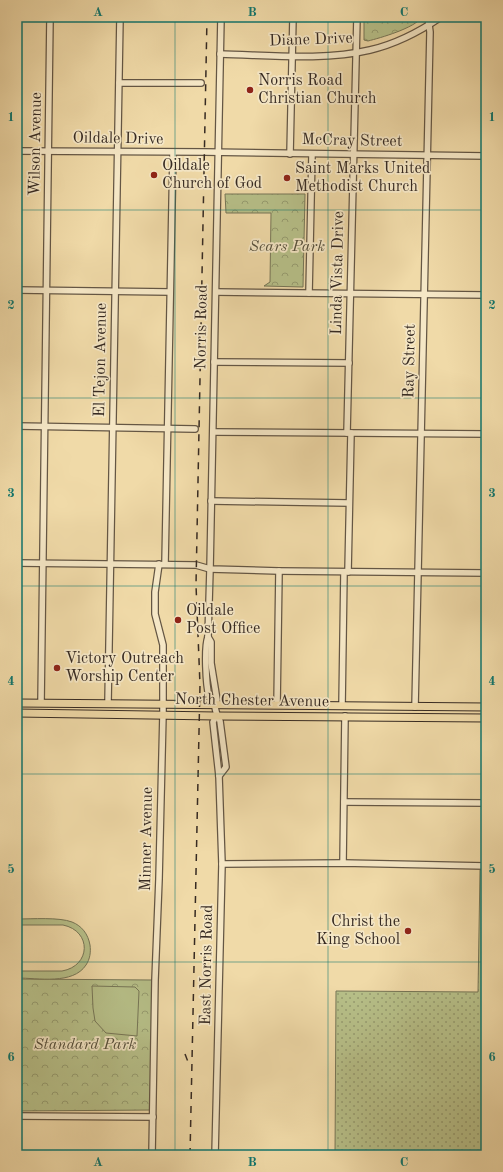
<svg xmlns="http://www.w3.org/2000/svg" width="503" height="1172" font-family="'Old Standard TT',serif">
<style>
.grass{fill:url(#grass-dots);stroke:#767556}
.park{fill:url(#park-crowns);stroke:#767556}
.pitch{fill:#b7c089;stroke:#767556}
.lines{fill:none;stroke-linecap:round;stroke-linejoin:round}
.minor-casing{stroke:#645644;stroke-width:8}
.major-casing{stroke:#362a22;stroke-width:9}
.minor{stroke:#f5e7c6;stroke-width:5.5}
.major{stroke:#f0daa8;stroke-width:7}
.rail{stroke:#362a22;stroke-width:1.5;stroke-dasharray:7 7;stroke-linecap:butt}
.grid{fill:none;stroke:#0f766e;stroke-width:1;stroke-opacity:0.55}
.poi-dot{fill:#8f2418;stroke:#f5e7c6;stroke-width:1.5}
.labels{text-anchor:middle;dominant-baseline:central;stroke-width:3.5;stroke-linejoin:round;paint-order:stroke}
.street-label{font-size:16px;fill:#362a22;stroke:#f5e7c6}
.poi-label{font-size:16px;fill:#362a22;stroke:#f5e7c6;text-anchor:start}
.park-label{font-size:16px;font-style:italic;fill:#56503c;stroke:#f5e7c6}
.neatline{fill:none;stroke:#0f766e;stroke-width:1.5}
.grid-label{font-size:13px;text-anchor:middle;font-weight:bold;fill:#0f766e}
</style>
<defs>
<pattern id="grass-dots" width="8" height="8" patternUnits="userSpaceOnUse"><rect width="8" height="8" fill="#b7c089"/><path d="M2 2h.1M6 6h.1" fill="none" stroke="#969c70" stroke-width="1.8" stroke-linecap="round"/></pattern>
<pattern id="park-crowns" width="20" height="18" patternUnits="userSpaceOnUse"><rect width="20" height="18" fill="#b7c089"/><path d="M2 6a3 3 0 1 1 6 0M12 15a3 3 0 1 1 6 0" fill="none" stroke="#969c70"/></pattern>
</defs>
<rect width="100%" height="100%" fill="#f0daa8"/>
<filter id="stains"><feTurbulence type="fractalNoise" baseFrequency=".005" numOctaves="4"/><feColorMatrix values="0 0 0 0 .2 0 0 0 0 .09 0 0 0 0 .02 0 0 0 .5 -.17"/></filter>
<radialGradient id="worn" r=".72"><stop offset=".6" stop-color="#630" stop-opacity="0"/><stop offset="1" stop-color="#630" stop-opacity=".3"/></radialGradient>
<!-- grass -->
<polygon class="grass" points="480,870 486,870 486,1155 335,1155 336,991 478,992"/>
<!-- park -->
<g class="park">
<path d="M 364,17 L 422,17 C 415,28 380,38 368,41 L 364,40 Z"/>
<polygon points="225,194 305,194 303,287 264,286 270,282 271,213 226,213"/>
<polygon points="17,979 153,980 154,1110 17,1111"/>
</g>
<!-- pitch -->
<g class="pitch">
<path d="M 17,919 C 32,919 59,917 72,922 C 82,926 88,934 90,945 C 91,952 90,959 86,965 C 73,985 38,978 17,978 L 17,971 L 62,971 C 91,966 92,931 63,925 L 17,925 Z"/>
<polygon points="92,986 135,987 139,991 137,1036 106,1033 95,1021 93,1008"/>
</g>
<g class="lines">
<!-- minor casing -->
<g class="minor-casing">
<g id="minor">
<path d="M 220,54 C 268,55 324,61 370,50 C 396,44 419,32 441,17"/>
<polyline points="119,83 201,83"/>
<polyline points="17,151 205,152 486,156"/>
<polyline points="290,154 293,17"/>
<polyline points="17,290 170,292"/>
<polyline points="216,292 486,295"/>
<polyline points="309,293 312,154"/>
<polyline points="214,362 349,363"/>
<polyline points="17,426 195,429"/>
<polyline points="213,432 486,434"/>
<polyline points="347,433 357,17"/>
<polyline points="211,501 349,503"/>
<polyline points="17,563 196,565 210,569 279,571 486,573"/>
<polyline points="165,564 173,153"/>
<polyline points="348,572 351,433"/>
<polyline points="208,637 211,642 211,663 217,700 215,705"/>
<polyline points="41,703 50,17"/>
<polyline points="108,703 120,17"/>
<polyline points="277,705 279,571"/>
<polyline points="342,706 344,572"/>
<polyline points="415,707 430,32 428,17"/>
<path d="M 219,776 L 226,767 L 220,721 C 215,714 217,712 214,704 C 213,702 210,699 209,696 C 206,686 204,647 208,637 L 210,569 L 221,17"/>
<polyline points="344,802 486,803"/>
<polyline points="343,863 345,716"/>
<polyline points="222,864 343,863 486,866"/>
<polyline points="17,1116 153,1117"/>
<polyline points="152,1155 155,980 159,879 163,714 163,645 155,614 155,592 159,564"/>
<polyline points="215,1155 222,864 219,776 213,722 216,716"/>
</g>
</g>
<!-- major casing -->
<g class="major-casing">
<g id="major">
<polyline points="17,703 486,707"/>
<polyline points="17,713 216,716 486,718"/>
</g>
</g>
<!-- minor -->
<use href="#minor" class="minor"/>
<!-- major -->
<use href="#major" class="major"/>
<!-- rail -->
<g class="rail">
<polyline points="185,1054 190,1067"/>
<polyline points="190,1155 200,685 196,585 207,17"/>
</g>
</g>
<!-- grid -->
<path class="grid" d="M 175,17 L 175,1155M 328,17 L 328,1155M 17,210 L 486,210M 17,398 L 486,398M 17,586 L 486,586M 17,774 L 486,774M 17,962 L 486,962"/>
<!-- markers -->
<g class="poi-dot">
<circle cx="250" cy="90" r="4"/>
<circle cx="154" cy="175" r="4"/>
<circle cx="287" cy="178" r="4"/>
<circle cx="178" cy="620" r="4"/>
<circle cx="57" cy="668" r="4"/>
<circle cx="408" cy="931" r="4"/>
</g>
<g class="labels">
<!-- street labels -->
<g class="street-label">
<text transform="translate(311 40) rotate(-2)">Diane Drive</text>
<text transform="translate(118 139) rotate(1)">Oildale Drive</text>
<text transform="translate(352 141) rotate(1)">McCray Street</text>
<text transform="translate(36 144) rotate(-89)">Wilson Avenue</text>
<text transform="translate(338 273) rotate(-89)">Linda Vista Drive</text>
<text transform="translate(202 327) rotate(-89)">Norris Road</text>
<text transform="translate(101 360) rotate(-89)">El Tejon Avenue</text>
<text transform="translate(410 361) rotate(-89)">Ray Street</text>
<text transform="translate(252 701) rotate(1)">North Chester Avenue</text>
<text transform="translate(147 839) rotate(-89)">Minner Avenue</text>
<text transform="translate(207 965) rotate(-89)">East Norris Road</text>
</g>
<!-- poi labels -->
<g class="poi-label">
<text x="258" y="81">Norris Road<tspan x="258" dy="18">Christian Church</tspan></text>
<text x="162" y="166">Oildale<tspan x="162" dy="18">Church of God</tspan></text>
<text x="295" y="169">Saint Marks United<tspan x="295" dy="18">Methodist Church</tspan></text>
<text x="186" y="611">Oildale<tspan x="186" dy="18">Post Office</tspan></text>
<text x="65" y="659">Victory Outreach<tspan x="65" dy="18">Worship Center</tspan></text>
<text x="400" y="922" text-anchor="end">Christ the<tspan x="400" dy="18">King School</tspan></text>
</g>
<!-- park labels -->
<g class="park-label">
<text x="287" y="247">Sears Park</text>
<text x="85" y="1045">Standard Park</text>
</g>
</g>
<!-- margin -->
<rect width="503" height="1172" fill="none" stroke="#f0daa8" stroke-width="44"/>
<rect x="22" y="22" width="459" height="1128" class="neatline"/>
<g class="grid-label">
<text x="98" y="16">A</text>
<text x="252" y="16">B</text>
<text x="404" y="16">C</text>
<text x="11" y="121">1</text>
<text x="492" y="121">1</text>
<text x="11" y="309">2</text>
<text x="492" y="309">2</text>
<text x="11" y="497">3</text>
<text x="492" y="497">3</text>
<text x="11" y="685">4</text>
<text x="492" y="685">4</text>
<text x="11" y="873">5</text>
<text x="492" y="873">5</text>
<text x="11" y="1061">6</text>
<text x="492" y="1061">6</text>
<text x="98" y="1166">A</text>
<text x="252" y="1166">B</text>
<text x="404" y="1166">C</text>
</g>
<rect width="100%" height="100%" filter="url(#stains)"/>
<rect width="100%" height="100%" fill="url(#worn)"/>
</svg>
